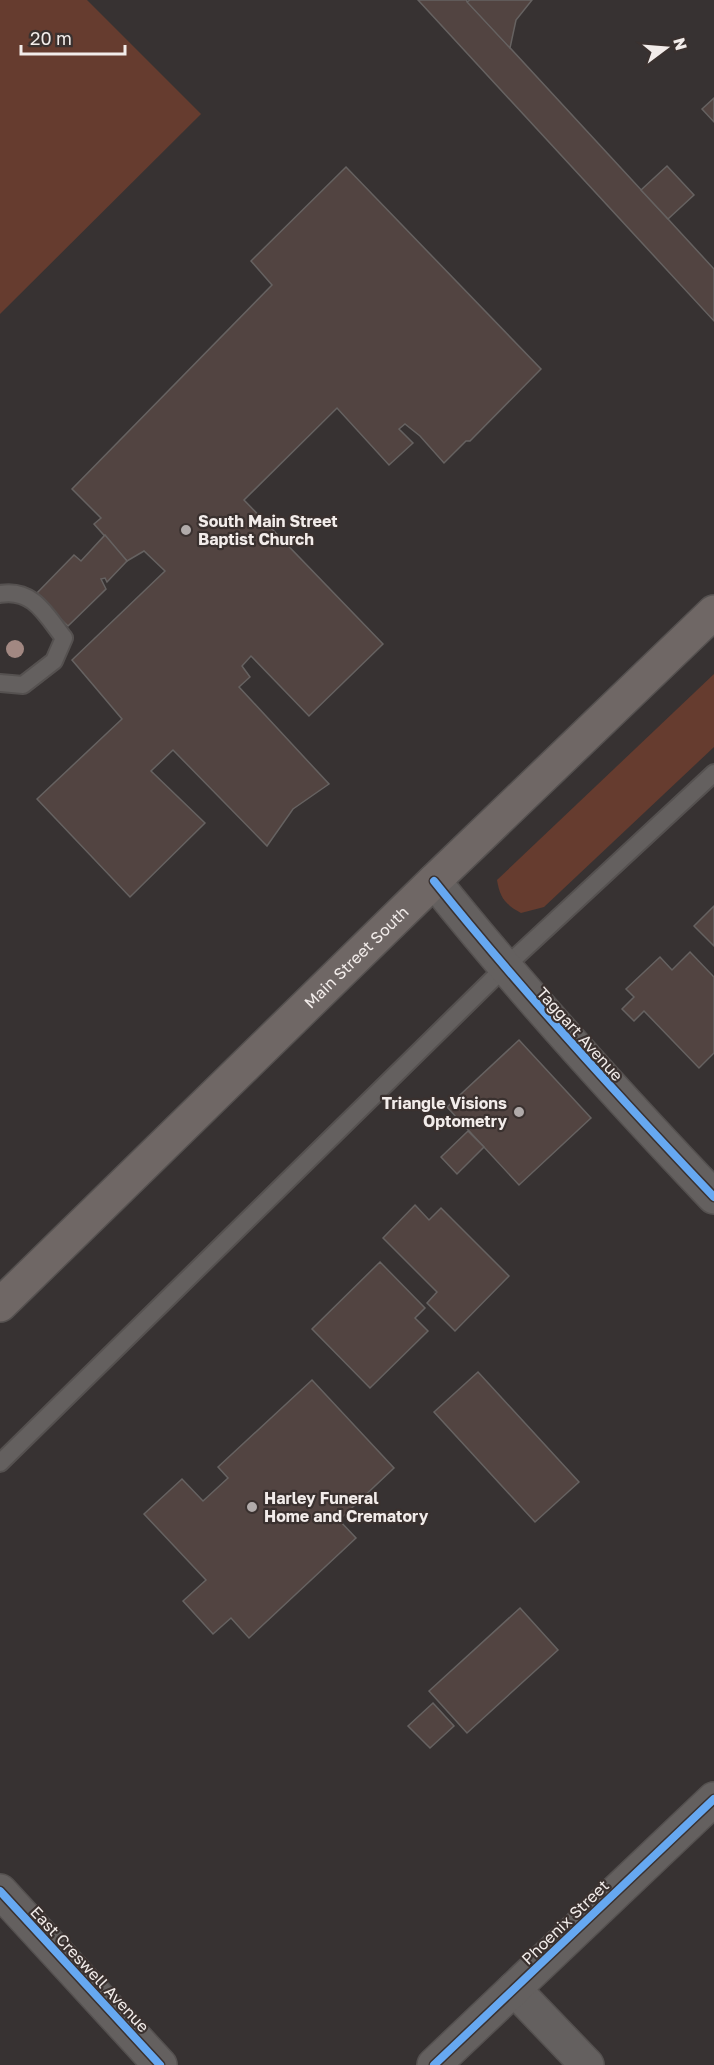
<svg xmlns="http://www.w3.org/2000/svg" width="714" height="2065" font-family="'Golos Text',sans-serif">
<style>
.green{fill:#663c2f}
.building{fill:#524441;stroke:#666261;stroke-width:1.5}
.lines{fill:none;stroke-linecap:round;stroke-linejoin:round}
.lane-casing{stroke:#555150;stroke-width:20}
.street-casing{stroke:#555150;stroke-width:36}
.primary-casing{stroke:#555150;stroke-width:36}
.lane{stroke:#64605f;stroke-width:16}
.street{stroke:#64605f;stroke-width:33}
.primary{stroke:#6f6765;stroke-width:33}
.cycleway-casing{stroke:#3a312f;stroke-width:11}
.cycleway{stroke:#66a8f1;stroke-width:8}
.tree{fill:#a28882}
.poi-dot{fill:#b1abaa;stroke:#3a312f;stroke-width:2}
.labels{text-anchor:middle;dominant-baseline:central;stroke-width:4.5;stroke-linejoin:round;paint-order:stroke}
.poi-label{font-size:16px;font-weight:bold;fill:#f2ecea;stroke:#3a312f;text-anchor:start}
.street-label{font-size:16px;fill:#f2ecea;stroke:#3a312f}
</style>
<rect width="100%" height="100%" fill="#373232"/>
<!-- green -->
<g class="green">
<polygon points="0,0 87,0 201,114 0,314"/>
<path d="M 714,674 L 714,747 L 544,907 L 521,913 C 505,904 500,898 497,880 Z"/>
</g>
<!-- building -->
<g class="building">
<polygon points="418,0 466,0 668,219 714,269 714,321"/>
<polygon points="470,0 532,0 516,20 510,48 467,2"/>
<polygon points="714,98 714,122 702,109"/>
<polygon points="667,166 694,195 668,219 641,190"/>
<polygon points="346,167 541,369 470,441 466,441 444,463 420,436 405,424 399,429 413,443 389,465 337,408 244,500 383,644 309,716 251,656 242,666 250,677 239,687 329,784 293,809 267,846 173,750 151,771 205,823 130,897 37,799 122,719 72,660 165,571 144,551 127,561 94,524 101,518 72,489 272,285 251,261"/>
<polygon points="105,535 127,561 107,582 105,578 101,579 106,589 68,626 35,595 74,555 81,561"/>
<polygon points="714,906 714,946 694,926"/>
<polygon points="690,952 714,977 714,1053 699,1068 644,1011 634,1021 622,1009 634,997 626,989 660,957 672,970"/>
<polygon points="519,1040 591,1118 519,1185 447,1107"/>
<polygon points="468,1131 484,1147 457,1174 441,1157"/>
<polygon points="415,1205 429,1220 441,1208 509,1276 455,1331 427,1303 437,1292 383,1238"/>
<polygon points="380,1262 425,1308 415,1318 428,1331 370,1388 312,1329"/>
<polygon points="478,1372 579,1482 535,1522 434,1412"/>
<polygon points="312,1380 394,1468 339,1520 356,1538 249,1638 231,1618 213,1634 183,1601 206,1580 144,1514 182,1479 203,1501 228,1478 218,1467"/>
<polygon points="520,1608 558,1650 467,1733 429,1691"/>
<polygon points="433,1703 454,1726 430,1748 408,1726"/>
</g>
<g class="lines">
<!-- lane casing -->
<g class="lane-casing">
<g id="lane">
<path d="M 0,594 C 33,588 46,615 64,638 L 54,661 L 23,685 L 0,683"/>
<polyline points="0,1463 504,968 714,773"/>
</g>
</g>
<!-- street casing -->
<g class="street-casing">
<g id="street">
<path d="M 434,881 C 522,991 617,1095 714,1197"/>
<polyline points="0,1891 160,2065"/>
<polyline points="514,1989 587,2065"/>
<polyline points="434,2065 714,1799"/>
</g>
</g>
<!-- primary casing -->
<g class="primary-casing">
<g id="primary">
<path id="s1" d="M 0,1305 L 434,881 L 714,612"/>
</g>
</g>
<!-- lane -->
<use href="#lane" class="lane"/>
<!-- street -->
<use href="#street" class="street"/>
<!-- primary -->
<use href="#primary" class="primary"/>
<!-- cycleway casing -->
<g class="cycleway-casing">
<g id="cycleway">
<path d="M 434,881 C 522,991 617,1095 714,1197"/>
<polyline points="0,1891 160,2065"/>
<polyline points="434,2065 714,1799"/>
</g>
</g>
<!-- cycleway -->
<use href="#cycleway" class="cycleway"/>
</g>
<!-- trees -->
<circle class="tree" cx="15" cy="649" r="9"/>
<!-- markers -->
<g class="poi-dot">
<circle cx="186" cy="530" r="6"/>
<circle cx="519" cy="1112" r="6"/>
<circle cx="252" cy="1507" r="6"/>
</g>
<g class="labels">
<!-- poi labels -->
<g class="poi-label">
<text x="198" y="521">South Main Street<tspan x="198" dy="18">Baptist Church</tspan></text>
<text x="507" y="1103" text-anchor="end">Triangle Visions<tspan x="507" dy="18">Optometry</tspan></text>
<text x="264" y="1498">Harley Funeral<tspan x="264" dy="18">Home and Crematory</tspan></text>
</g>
<!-- street labels -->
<g class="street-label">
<text stroke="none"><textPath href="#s1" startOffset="498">Main Street South</textPath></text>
<text transform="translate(580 1034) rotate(48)">Taggart Avenue</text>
<text transform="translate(565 1922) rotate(-44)">Phoenix Street</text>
<text transform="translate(90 1969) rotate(47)">East Creswell Avenue</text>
</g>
</g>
<!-- north arrow -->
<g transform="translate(666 48) rotate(74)" stroke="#3a312f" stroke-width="4.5" paint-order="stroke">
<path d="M0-4.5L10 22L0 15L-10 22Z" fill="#f2ecea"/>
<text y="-9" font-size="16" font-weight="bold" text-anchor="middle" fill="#f2ecea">N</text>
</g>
<!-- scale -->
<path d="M21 45v9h104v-9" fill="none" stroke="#f2ecea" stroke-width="3"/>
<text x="30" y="45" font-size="18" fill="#f2ecea" stroke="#3a312f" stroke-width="4.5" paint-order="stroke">20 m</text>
</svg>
